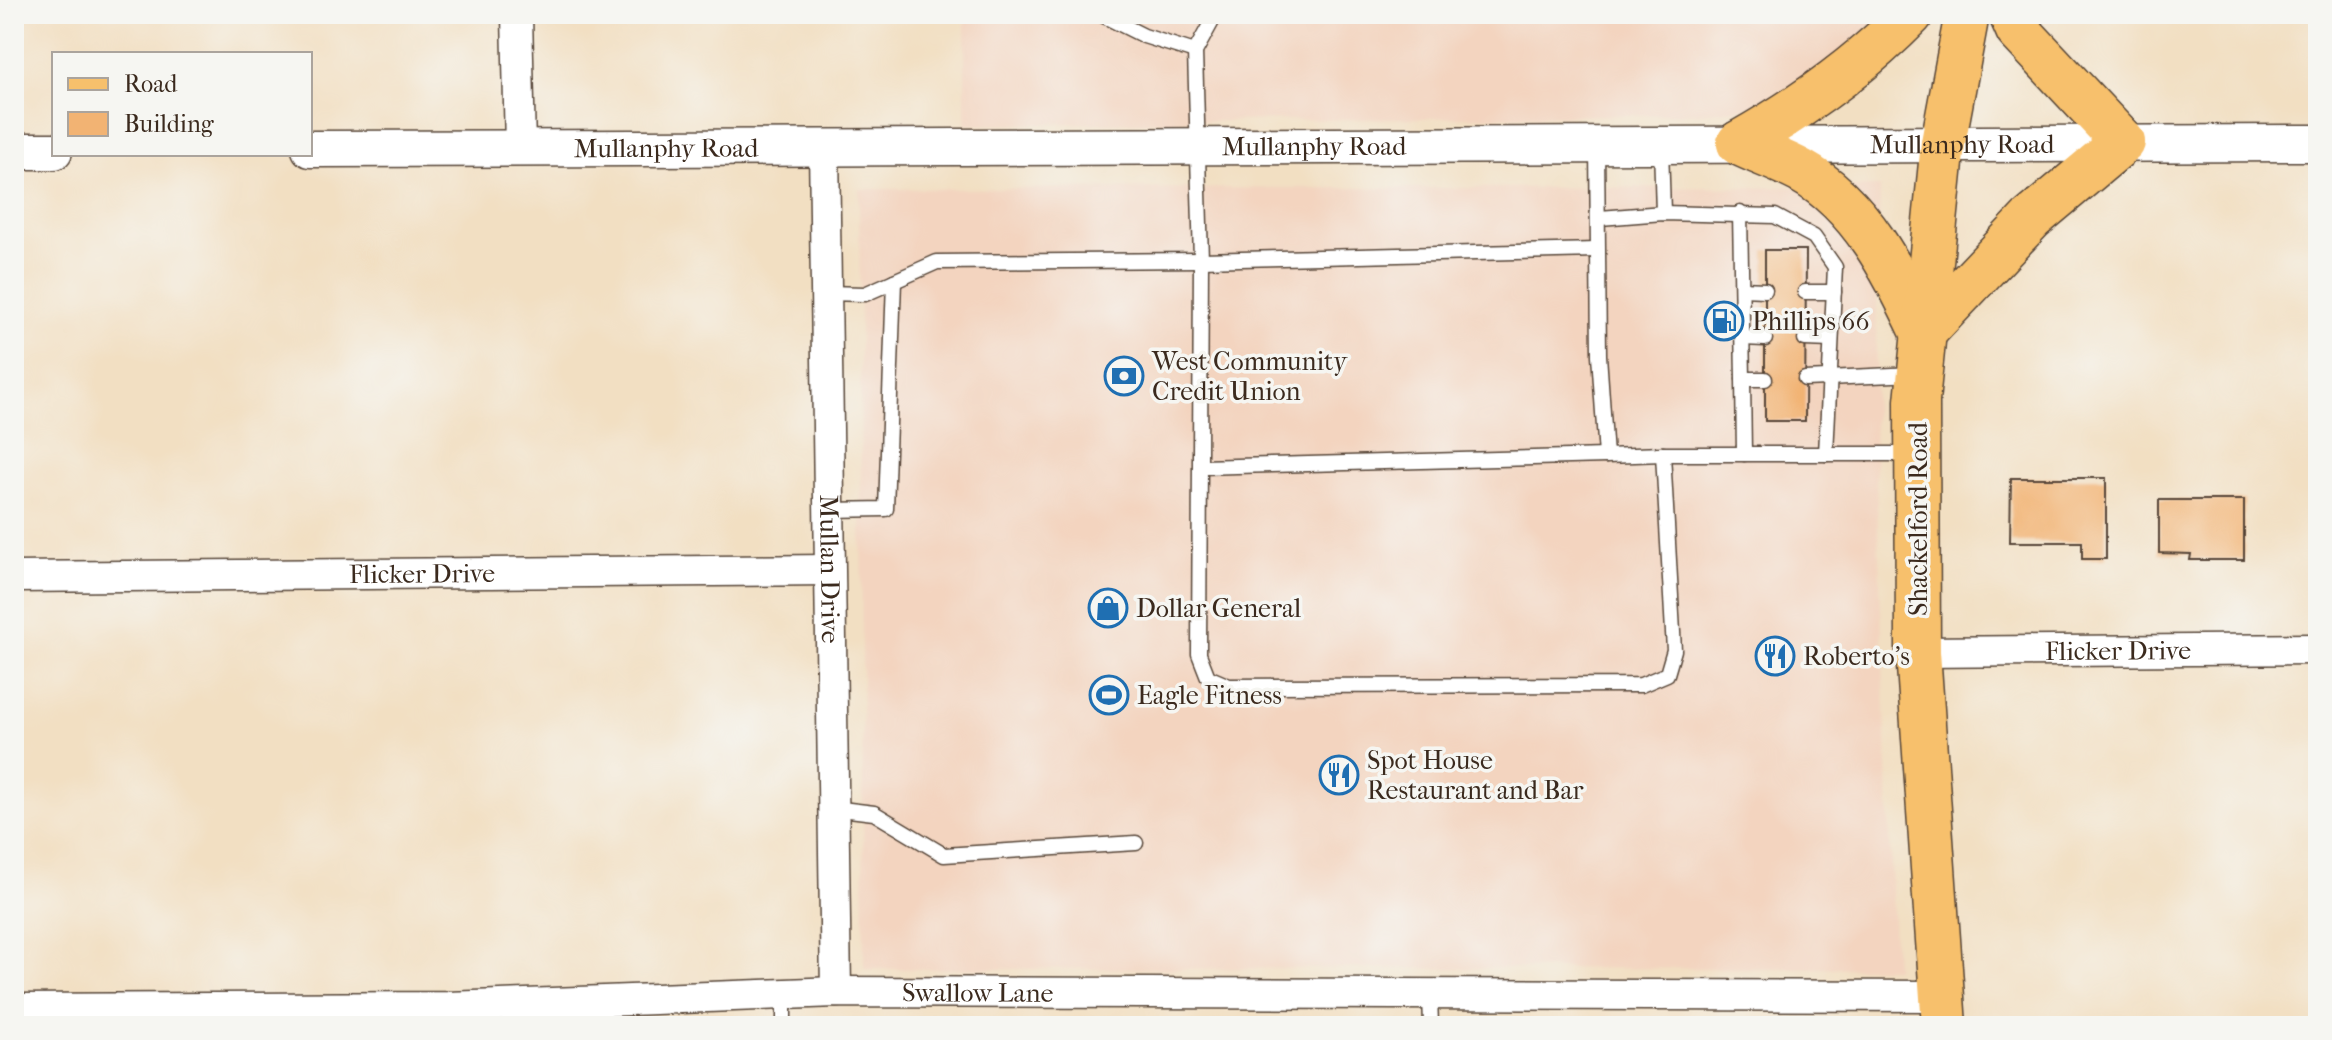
<svg xmlns="http://www.w3.org/2000/svg" width="2332" height="1040" font-family="'IM FELL French Canon',serif">
<style>
.built{fill:#f3d4bf}
.building{fill:#f2b373}
.lines{fill:none;stroke-linecap:round;stroke-linejoin:round}
.service-casing{stroke:#564537;stroke-width:17}
.minor-casing{stroke:#564537;stroke-width:33}
.tertiary-casing{stroke:#564537;stroke-width:39}
.primary-casing{stroke:#564537;stroke-width:47}
.service{stroke:#fff;stroke-width:14}
.minor{stroke:#fff;stroke-width:30}
.tertiary{stroke:#fff;stroke-width:36}
.primary{stroke:#f7c06c;stroke-width:44}
.labels{text-anchor:middle;dominant-baseline:central;stroke-width:7;stroke-linejoin:round;paint-order:stroke}
.street-label{font-size:26px;fill:#3b2a1e;stroke:#f6f6f2}
.poi-label{font-size:26px;fill:#3b2a1e;stroke:#f6f6f2;text-anchor:start}
</style>
<rect width="100%" height="100%" fill="#f6f6f2"/>
<filter id="ink" filterUnits="userSpaceOnUse"><feTurbulence type="fractalNoise" baseFrequency=".0125" numOctaves="2"/><feDisplacementMap in="SourceGraphic" scale="16" xChannelSelector="R" yChannelSelector="G"/><feConvolveMatrix kernelMatrix="1 2 1 2 8 2 1 2 1" color-interpolation-filters="sRGB"/></filter>
<filter id="wash" filterUnits="userSpaceOnUse"><feTurbulence type="fractalNoise" baseFrequency=".006" numOctaves="4" result="noise"/><feDisplacementMap in="SourceGraphic" scale="32" xChannelSelector="R" yChannelSelector="G"/><feGaussianBlur stdDeviation="1.8" result="paint"/><feColorMatrix in="noise" values="0 0 0 0 0 0 0 0 0 0 0 0 0 0 0 0 0 1.4 0 .05"/><feComposite in="paint" operator="in"/></filter>
<g filter="url(#wash)">
<rect width="100%" height="100%" fill="#f2dfc2"/>
<!-- built -->
<g class="built">
<polygon points="965,14 1884,14 1787,101 1738,109 1686,114 965,125"/>
<polygon points="1880,187 1874,428 1895,968 864,969 859,189"/>
</g>
<g id="blocks">
<!-- building -->
<g class="building">
<polygon points="1765,250 1806,250 1805,421 1765,421"/>
<polygon points="2011,478 2106,478 2106,559 2082,559 2082,542 2010,542"/>
<polygon points="2159,500 2244,500 2244,560 2190,560 2191,554 2159,553"/>
</g>
</g>
</g>
<g filter="url(#ink)">
<use href="#blocks" fill-opacity="0" stroke="#564537" stroke-width="2"/>
<g class="lines">
<!-- service casing -->
<g class="service-casing">
<g id="service">
<polyline points="1100,14 1144,36 1195,52"/>
<polyline points="1216,14 1195,52 1201,260 1199,654 1208,677 1229,686 1641,685 1667,674 1674,650 1663,454 1912,454"/>
<polyline points="1364,14 1371,14"/>
<polyline points="1597,146 1599,355 1606,456 1663,454"/>
<polyline points="1661,146 1663,213"/>
<polyline points="1740,213 1743,379"/>
<polyline points="1600,218 1663,213 1775,216 1814,237 1835,267 1826,454"/>
<polyline points="1742,289 1765,290"/>
<polyline points="1805,292 1834,292"/>
<polyline points="826,293 865,294 937,262 1201,260 1597,250"/>
<polyline points="1743,338 1765,339"/>
<polyline points="1805,339 1831,340"/>
<polyline points="1805,379 1915,374"/>
<polyline points="1744,454 1743,379 1765,379"/>
<polyline points="1201,467 1606,456"/>
<polyline points="829,510 886,509 894,281"/>
<polyline points="833,808 874,813 944,855 1136,843"/>
<polyline points="1430,994 1431,1026"/>
<polyline points="784,995 784,1026"/>
</g>
</g>
<!-- minor casing -->
<g class="minor-casing">
<g id="minor">
<polyline points="517,14 520,148"/>
<path id="s1" d="M 824,147 L 836,992"/>
<path id="s2" d="M 14,577 L 828,570"/>
<path id="s3" d="M 1918,652 L 2318,649"/>
<path id="s4" d="M 14,1009 L 448,1007 L 836,992 L 1941,996"/>
</g>
</g>
<!-- tertiary casing -->
<g class="tertiary-casing">
<g id="tertiary">
<path id="s5" d="M 310,149 L 2318,143"/>
<polyline points="14,151 54,151"/>
</g>
</g>
<!-- primary casing -->
<g class="primary-casing">
<g id="primary">
<path d="M 1739,143 C 1759,153 1781,160 1801,171 C 1861,204 1895,273 1923,332"/>
<path d="M 1739,143 C 1803,107 1859,67 1911,14"/>
<polyline points="1924,332 2031,219 2123,142 2018,30 2011,14"/>
<polyline points="1944,1026 1918,652 1917,401 1943,143 1967,14"/>
</g>
</g>
<!-- service -->
<use href="#service" class="service"/>
<!-- minor -->
<use href="#minor" class="minor"/>
<!-- tertiary -->
<use href="#tertiary" class="tertiary"/>
<!-- primary -->
<use href="#primary" class="primary"/>
</g>
</g>
<!-- icons -->
<defs>
<g id="fuel-ring" transform="scale(2)"><circle r="9.5" fill="#f6f6f2" stroke="#1f6fb2" stroke-width="1.5"/><path d="M-5.5-6h7V0h2V4h1.3V-2.5L3-4.5l.8-.8L6-3V5H2.5V1h-1V6h-7ZM-4.2-4.7v3.2H.2V-4.7Z" fill="#1f6fb2"/></g>
<g id="bank-ring" transform="scale(2)"><circle r="9.5" fill="#f6f6f2" stroke="#1f6fb2" stroke-width="1.5"/><path d="M-6-4H6V4H-6ZM0-2.3a2.3 2.3 0 1 0 0 4.6a2.3 2.3 0 1 0 0-4.6Z" fill="#1f6fb2"/></g>
<g id="shop-ring" transform="scale(2)"><circle r="9.5" fill="#f6f6f2" stroke="#1f6fb2" stroke-width="1.5"/><path d="M-5-2.5h2.3a2.7 3.5 0 0 1 5.4 0H5L5.5 6h-11ZM-1.5-2.5h3a1.5 2.3 0 0 0-3 0Z" fill="#1f6fb2"/></g>
<g id="restaurant-ring" transform="scale(2)"><circle r="9.5" fill="#f6f6f2" stroke="#1f6fb2" stroke-width="1.5"/><path d="M-5-6h1v4h1v-4h1v4h1v-4h1v5L-1.5 .5V6h-2V.5L-5-1ZM5-6V6H3V1.5H1.5Q1.5-4 5-6Z" fill="#1f6fb2"/></g>
<g id="stadium-ring" transform="scale(2)"><circle r="9.5" fill="#f6f6f2" stroke="#1f6fb2" stroke-width="1.5"/><path d="M0-5a6.5 5 0 1 0 0 10a6.5 5 0 1 0 0-10ZM-3.5-1.8h7v3.6h-7Z" fill="#1f6fb2"/></g>
</defs>
<g fill-rule="evenodd">
<use href="#fuel-ring" x="1724" y="321"/>
<use href="#bank-ring" x="1124" y="376"/>
<use href="#shop-ring" x="1108" y="608"/>
<use href="#restaurant-ring" x="1775" y="656"/>
<use href="#stadium-ring" x="1109" y="695"/>
<use href="#restaurant-ring" x="1339" y="775"/>
</g>
<g class="labels">
<!-- street labels -->
<g class="street-label">
<text stroke="none"><textPath href="#s5" startOffset="1652">Mullanphy Road</textPath></text>
<text stroke="none"><textPath href="#s5" startOffset="1004">Mullanphy Road</textPath></text>
<text stroke="none"><textPath href="#s5" startOffset="356">Mullanphy Road</textPath></text>
<text transform="translate(1918 519) rotate(-90)">Shackelford Road</text>
<text stroke="none"><textPath href="#s1" startOffset="422">Mullan Drive</textPath></text>
<text stroke="none"><textPath href="#s2" startOffset="408">Flicker Drive</textPath></text>
<text stroke="none"><textPath href="#s3" startOffset="200">Flicker Drive</textPath></text>
<text stroke="none"><textPath href="#s4" startOffset="964">Swallow Lane</textPath></text>
</g>
<!-- poi labels -->
<g class="poi-label">
<text x="1752" y="321">Phillips 66</text>
<text x="1152" y="361">West Community<tspan x="1152" dy="30">Credit Union</tspan></text>
<text x="1136" y="608">Dollar General</text>
<text x="1803" y="656">Roberto's</text>
<text x="1137" y="695">Eagle Fitness</text>
<text x="1367" y="760">Spot House<tspan x="1367" dy="30">Restaurant and Bar</tspan></text>
</g>
</g>
<!-- margin -->
<rect width="2332" height="1040" fill="none" stroke="#f6f6f2" stroke-width="48"/>
<!-- legend -->
<rect x="52" y="52" width="260" height="104" fill="#f6f6f2" stroke="#aba49d" stroke-width="2"/>
<rect x="68" y="78" width="40" height="12" fill="#f7c06c" stroke="#aba49d" stroke-width="2"/>
<text x="124" y="92" font-size="24" fill="#3b2a1e">Road</text>
<rect x="68" y="112" width="40" height="24" fill="#f2b373" stroke="#aba49d" stroke-width="2"/>
<text x="124" y="132" font-size="24" fill="#3b2a1e">Building</text>
</svg>
